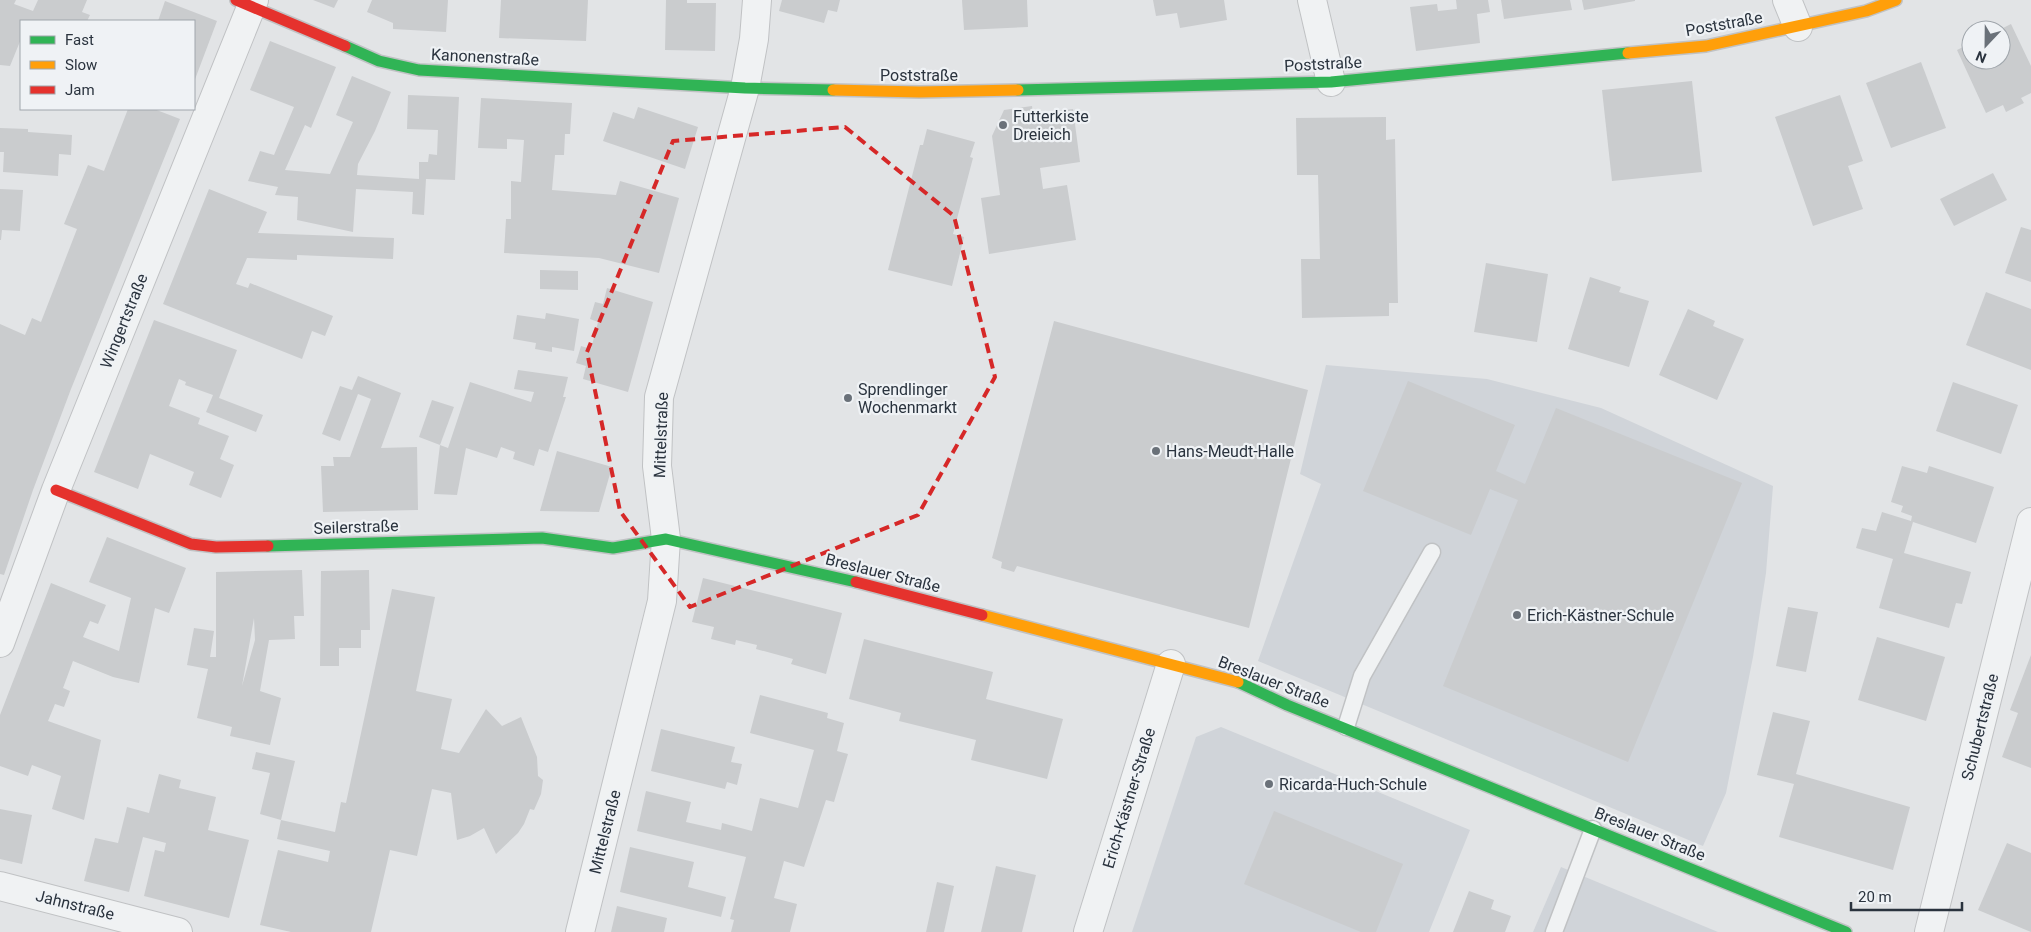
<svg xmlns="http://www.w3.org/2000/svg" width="2031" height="932" font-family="Roboto,sans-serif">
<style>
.built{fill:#d0d4d9}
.building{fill:#caccce;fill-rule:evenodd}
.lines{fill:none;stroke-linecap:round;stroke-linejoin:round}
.lane-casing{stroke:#c0c2c4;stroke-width:19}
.street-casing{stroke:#c0c2c4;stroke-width:30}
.fast-casing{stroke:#c0c2c4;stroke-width:14}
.slow-casing{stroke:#c0c2c4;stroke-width:14}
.jam-casing{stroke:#c0c2c4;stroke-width:14}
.lane{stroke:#f0f2f3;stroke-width:16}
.street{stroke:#f0f2f3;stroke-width:28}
.fast{stroke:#30b455;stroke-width:11}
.slow{stroke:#ff9f0a;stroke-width:11}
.jam{stroke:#e5322d;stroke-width:11}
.marked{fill:none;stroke:#d62828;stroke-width:4;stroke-dasharray:10 6;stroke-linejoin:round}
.poi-dot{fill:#6a7179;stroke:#eff2f5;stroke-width:2}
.labels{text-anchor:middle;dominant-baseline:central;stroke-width:4.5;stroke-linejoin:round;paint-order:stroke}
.street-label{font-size:16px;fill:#2a333e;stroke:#eff2f5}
.poi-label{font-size:16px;fill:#2a333e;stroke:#eff2f5;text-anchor:start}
</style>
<rect width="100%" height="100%" fill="#e2e4e6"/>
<!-- built -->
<g class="built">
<polygon points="1326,365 1487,379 1601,408 1773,486 1766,573 1753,657 1726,793 1703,846 1258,661 1321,484 1300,474"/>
<polygon points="1221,727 1470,830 1429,932 1132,932 1196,737"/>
<polygon points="1561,867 1718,932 1533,932"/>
</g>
<!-- building -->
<g class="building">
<polygon points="0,0 16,0 14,4 33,11 38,0 87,0 82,12 90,15 87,21 21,21 21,39 10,66 0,65"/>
<polygon points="313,0 338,0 334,8"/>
<polygon points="372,0 448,0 446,32 393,29 393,23 367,12"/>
<polygon points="501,0 588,0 586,41 499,38"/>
<polygon points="666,0 687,0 687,3 716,3 715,51 665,50"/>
<polygon points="782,0 840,0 837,12 828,10 824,23 779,11"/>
<polygon points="962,0 1027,0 1028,27 964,30"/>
<polygon points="1153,0 1224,0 1227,20 1180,28 1177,13 1156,16"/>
<polygon points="1456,0 1488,0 1490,12 1477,14 1480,43 1416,51 1410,7 1437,4 1438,11 1457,9"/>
<polygon points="1501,0 1570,0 1572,10 1504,19"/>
<polygon points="1582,0 1635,0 1635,1 1584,10"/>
<polygon points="165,1 217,21 194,82 194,21 158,21"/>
<polygon points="2011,24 2031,66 2031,93 2021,98 2024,103 2006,112 2003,105 1986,113 1957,50 1971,43 1971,60 2001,60 2001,29"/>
<polygon points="270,41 336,67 311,128 305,125 285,170 330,174 353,122 336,115 352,76 391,92 375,131 358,164 357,175 419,179 419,162 428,162 429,154 437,155 438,130 407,129 408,95 459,97 455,180 426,179 424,215 412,214 413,192 356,189 353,232 297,220 298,197 275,195 278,187 248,181 260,151 274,155 294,107 250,90"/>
<polygon points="1921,62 1946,128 1891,148 1866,83"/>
<polygon points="1692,81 1702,172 1612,181 1602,90"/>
<polygon points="1840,95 1863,161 1848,166 1863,209 1813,226 1775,117"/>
<polygon points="481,98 572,103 570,134 565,134 564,155 555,155 552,190 616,195 620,181 679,198 659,273 599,258 504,253 506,219 511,219 511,181 521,182 524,140 507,139 507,149 478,148"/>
<polygon points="1032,106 1033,114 1073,109 1080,162 1040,168 1043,189 1067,185 1076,240 989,254 981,198 1000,195 992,136 1004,110"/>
<polygon points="638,107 698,127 685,169 603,141 613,112 634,119"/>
<polygon points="128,109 154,109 180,119 71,389 33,490 4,575 0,574 0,324 25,335 32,318 41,322 77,229 64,224 88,165 104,171"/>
<polygon points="1386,117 1386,140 1395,139 1398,303 1389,303 1389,316 1302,318 1301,259 1320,259 1318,175 1297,175 1296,118"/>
<polygon points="0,128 28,129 28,132 72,135 71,155 59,154 58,176 3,172 4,152 0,152"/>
<polygon points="927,129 975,142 970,157 973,158 953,234 964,237 952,286 888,270 920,145 923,145"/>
<polygon points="1993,173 2007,200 1954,226 1940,199"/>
<polygon points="0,189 23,190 20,231 2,230 1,240 0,240"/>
<polygon points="209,189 267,212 258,233 394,238 393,259 297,255 297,260 247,258 236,284 248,288 250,283 333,316 325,336 312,331 302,359 163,304"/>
<polygon points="2021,227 2031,230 2031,282 2005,273"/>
<polygon points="1486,263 1548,274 1537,342 1474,332"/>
<polygon points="540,270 578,271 578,290 540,289"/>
<polygon points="1590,277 1621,287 1619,292 1649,301 1629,367 1568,349"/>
<polygon points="607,288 653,302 628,392 583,379 586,366 576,363 581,346 591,349 598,322 590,319 595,302 603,304"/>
<polygon points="1986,292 2031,309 2031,370 1966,345"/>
<polygon points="1688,309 1715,321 1713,326 1744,339 1717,400 1659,375"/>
<polygon points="546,313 579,319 574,351 552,347 552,352 535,349 536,343 513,339 517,315 545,319"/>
<polygon points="154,320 237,350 219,398 263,415 256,432 206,412 213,395 185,385 186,382 179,379 169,406 200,418 198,424 229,436 220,459 234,465 221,498 189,485 194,472 150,454 138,489 94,472"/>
<polygon points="1054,321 1308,390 1249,628 1017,566 1014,572 1001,568 1002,562 992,558"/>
<polygon points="518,370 568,377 563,397 566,397 548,452 539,449 534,466 513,459 515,452 501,447 497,458 466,448 457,495 434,494 440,445 448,448 470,382 531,402 534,392 514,389"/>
<polygon points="358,376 401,393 381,448 417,447 418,510 323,512 321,466 334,466 333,457 350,457 371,399 358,394 340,441 322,434 340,386 352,390"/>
<polygon points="1408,381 1515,425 1496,471 1525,484 1556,408 1742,483 1628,762 1443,686 1518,500 1490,489 1471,535 1363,491"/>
<polygon points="1953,382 2018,405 2001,454 1936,431"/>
<polygon points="432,400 454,407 440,445 419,437"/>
<polygon points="557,451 612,467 599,512 540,511"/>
<polygon points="1902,466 1927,473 1929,466 1994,487 1976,543 1913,522 1904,553 1971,572 1962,604 1956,603 1949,628 1879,608 1893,559 1856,548 1862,528 1876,531 1882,512 1911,521 1912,516 1901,512 1903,506 1891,502"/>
<polygon points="107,537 186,568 169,613 155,608 139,683 113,677 73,661 63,688 70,691 64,707 55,704 48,721 101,740 84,820 52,809 61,776 32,765 28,776 0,766 0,715 51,583 106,605 98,624 90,621 83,637 119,651 131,598 89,582"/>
<path d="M 302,570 L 304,616 L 294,616 L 295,639 L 269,640 L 260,691 L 281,698 L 270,745 L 230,736 L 232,727 L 197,718 L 208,669 L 187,665 L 194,628 L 214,631 L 210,657 L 216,657 L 216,572 ZM 254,618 L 255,640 L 242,686 Z"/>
<polygon points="369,570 370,630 361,630 361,648 339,648 339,666 320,666 321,571"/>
<polygon points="703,578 842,613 826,674 791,664 793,659 756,649 757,645 736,640 735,645 711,639 714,627 692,622"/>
<polygon points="392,589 435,597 416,691 452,699 441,749 459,753 486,709 502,726 521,717 537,757 538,776 543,780 541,794 534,810 530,809 524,824 518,833 496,854 484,828 470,836 457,840 451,793 432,789 417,856 390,850 371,932 291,932 260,925 278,850 328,862 330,851 277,839 281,820 335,832 341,802 346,803"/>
<polygon points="1788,607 1818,612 1806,672 1776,666"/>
<polygon points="1877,637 1945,657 1926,721 1858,700"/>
<polygon points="864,639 993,672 986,699 1063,719 1047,779 971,760 976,740 899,721 901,713 849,699"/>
<polygon points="2031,655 2031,768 2002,757 2018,713 2010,710"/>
<polygon points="760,695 828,713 827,718 844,723 837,751 848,754 834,802 826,800 804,867 784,861 774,898 797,904 790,932 731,932 734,920 730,919 746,857 637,831 646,791 691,802 686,822 721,830 722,823 752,831 760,798 798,808 814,750 750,733"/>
<polygon points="1773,712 1810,721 1796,774 1910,807 1893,870 1779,837 1794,784 1757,775"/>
<polygon points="661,729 735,747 731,762 742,764 737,785 727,782 725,789 651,771"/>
<polygon points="256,752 295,761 281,820 260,814 270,773 252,769"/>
<polygon points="159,774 181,780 179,788 216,797 208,830 249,840 229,918 144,896 155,850 164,852 166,843 143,837 129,892 84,881 95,838 118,843 127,807 149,813"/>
<polygon points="0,809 32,815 22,864 0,859"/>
<polygon points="1274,811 1403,864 1376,932 1361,932 1244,884"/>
<polygon points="2007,843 2031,853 2031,932 1978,910"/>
<polygon points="630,847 694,862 688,887 726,897 721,917 620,892"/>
<polygon points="996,866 1036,875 1022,932 981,932"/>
<polygon points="937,882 954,886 944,932 926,932"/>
<polygon points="1469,891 1494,900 1491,909 1511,916 1505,932 1453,932"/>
<polygon points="617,906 667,918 664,932 611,932"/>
</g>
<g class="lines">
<!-- lane casing -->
<g class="lane-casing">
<g id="lane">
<polyline points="1346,727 1362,676 1432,552"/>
<polyline points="1554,932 1593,829"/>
</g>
</g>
<!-- street casing -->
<g class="street-casing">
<g id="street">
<polyline points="1312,0 1331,82"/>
<polyline points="1787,0 1798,27"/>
<polyline points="0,643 56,490 254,0"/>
<polyline points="0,886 178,932"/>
<polyline points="580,932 662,601 666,539 657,466 659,397 745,88 754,39 757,0"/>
<polyline points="1088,932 1171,664"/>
<polyline points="1929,932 2031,522"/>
</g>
</g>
<!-- fast casing -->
<g class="fast-casing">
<g id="fast">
<polyline points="345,46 379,61 419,70 745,88 833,90"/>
<polyline points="1018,90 1331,82 1628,53"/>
<polyline points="268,546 542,538 613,548 666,539 856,582"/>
<polyline points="1238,682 1287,705 1846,932"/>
</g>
</g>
<!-- slow casing -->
<g class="slow-casing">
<g id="slow">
<polyline points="1628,53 1706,46 1866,11 1896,0"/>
<polyline points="833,90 919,92 1018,90"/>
<polyline points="982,615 1238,682"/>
</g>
</g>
<!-- jam casing -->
<g class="jam-casing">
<g id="jam">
<polyline points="236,0 345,46"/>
<polyline points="56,490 191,544 216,547 268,546"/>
<polyline points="856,582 982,615"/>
</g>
</g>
<!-- lane -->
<use href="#lane" class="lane"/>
<!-- street -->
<use href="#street" class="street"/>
<!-- fast -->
<use href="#fast" class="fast"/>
<!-- slow -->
<use href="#slow" class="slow"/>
<!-- jam -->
<use href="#jam" class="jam"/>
</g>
<!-- marked area -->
<path class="marked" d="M 845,127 L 954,216 L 995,377 L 918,515 L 690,607 L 620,511 L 587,352 L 673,141 Z"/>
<!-- markers -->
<g class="poi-dot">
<circle cx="1003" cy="125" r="5"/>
<circle cx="848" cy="398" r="5"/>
<circle cx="1156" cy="451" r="5"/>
<circle cx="1517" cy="615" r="5"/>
<circle cx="1269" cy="784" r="5"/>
</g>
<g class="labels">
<!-- street labels -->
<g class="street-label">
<text transform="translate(1724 24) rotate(-10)">Poststraße</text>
<text transform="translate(485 57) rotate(3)">Kanonenstraße</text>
<text transform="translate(1323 64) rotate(-3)">Poststraße</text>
<text x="919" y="75">Poststraße</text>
<text transform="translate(124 321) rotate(-68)">Wingertstraße</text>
<text transform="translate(661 435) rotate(-88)">Mittelstraße</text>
<text transform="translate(356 527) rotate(-2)">Seilerstraße</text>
<text transform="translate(883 573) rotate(14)">Breslauer Straße</text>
<text transform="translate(1274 682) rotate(21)">Breslauer Straße</text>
<text transform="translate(1980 727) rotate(-76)">Schubertstraße</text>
<text transform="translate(1129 798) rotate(-73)">Erich-Kästner-Straße</text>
<text transform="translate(605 832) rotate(-76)">Mittelstraße</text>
<text transform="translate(1650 834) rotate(22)">Breslauer Straße</text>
<text transform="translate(75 905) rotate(14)">Jahnstraße</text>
</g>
<!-- poi labels -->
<g class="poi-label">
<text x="1013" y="116">Futterkiste<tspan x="1013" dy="18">Dreieich</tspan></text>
<text x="858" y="389">Sprendlinger<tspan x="858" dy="18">Wochenmarkt</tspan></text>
<text x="1166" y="451">Hans-Meudt-Halle</text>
<text x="1527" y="615">Erich-Kästner-Schule</text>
<text x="1279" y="784">Ricarda-Huch-Schule</text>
</g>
</g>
<!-- legend -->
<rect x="20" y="20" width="175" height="90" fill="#eff2f5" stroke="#a0a6ac"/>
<rect x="30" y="36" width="25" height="8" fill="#30b455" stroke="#a0a6ac"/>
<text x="65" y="45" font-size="15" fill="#2a333e">Fast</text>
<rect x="30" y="61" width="25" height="8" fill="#ff9f0a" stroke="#a0a6ac"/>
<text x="65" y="70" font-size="15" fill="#2a333e">Slow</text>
<rect x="30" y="86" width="25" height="8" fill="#e5322d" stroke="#a0a6ac"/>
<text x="65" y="95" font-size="15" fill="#2a333e">Jam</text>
<!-- north arrow -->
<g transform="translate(1986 45) rotate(202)"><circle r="24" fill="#eff2f5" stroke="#a0a6ac"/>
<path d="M0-4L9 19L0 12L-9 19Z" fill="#6a7179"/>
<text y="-8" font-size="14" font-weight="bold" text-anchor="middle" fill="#2a333e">N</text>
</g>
<!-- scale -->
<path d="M1851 902v8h111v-8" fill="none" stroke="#2a333e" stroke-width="2.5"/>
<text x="1858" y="902" font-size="15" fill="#2a333e" stroke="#eff2f5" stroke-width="4" paint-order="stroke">20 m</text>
</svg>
